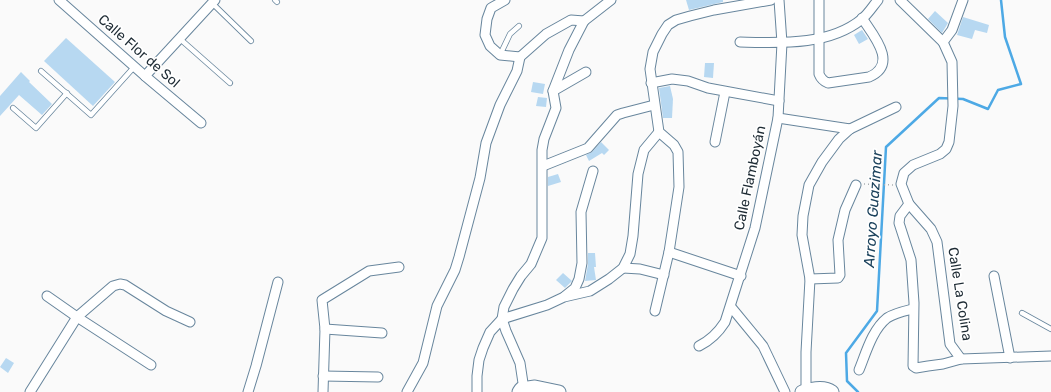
<svg xmlns="http://www.w3.org/2000/svg" width="1051" height="392" font-family="Rubik,sans-serif">
<rect width="100%" height="100%" fill="#fafafa"/>
<g fill="none" stroke-linecap="round" stroke-linejoin="round">
<polyline stroke="#4da9e5" stroke-width="2.5" points="858,392 847,381 846,353 877,311 886,147 939,98 963,99 988,109 998,90 1021,84 1005,37 1001,0"/>
</g>
<g fill="#b7d8f1">
<polygon points="686,0 723,0 723,2 689,10"/>
<polygon points="935,11 948,23 942,33 928,19"/>
<polygon points="963,17 989,25 987,33 975,30 972,39 957,35"/>
<polygon points="862,30 868,39 859,44 854,35"/>
<polygon points="66,38 115,82 93,106 44,61"/>
<polygon points="705,63 714,63 713,78 704,77"/>
<polygon points="21,72 30,81 29,82 52,104 42,115 19,95 0,116 0,96"/>
<polygon points="533,82 545,84 543,94 531,92"/>
<polygon points="670,86 673,99 672,118 663,118 659,88"/>
<polygon points="538,97 547,98 546,107 536,106"/>
<polygon points="601,142 609,150 604,155 602,153 589,161 586,155 592,152"/>
<polygon points="558,174 561,182 548,186 548,177"/>
<polygon points="588,253 595,253 596,267 594,267 596,280 585,281 588,264"/>
<polygon points="563,273 572,281 565,288 556,280"/>
<polygon points="6,358 14,363 8,373 0,367"/>
</g>
<g fill="none" stroke-linecap="round" stroke-linejoin="round">
<g stroke="#68869d" stroke-width="6">
<g id="lane">
<polyline points="275,0 277,2"/>
<polyline points="212,3 251,41"/>
<polyline points="179,38 230,83"/>
<polyline points="500,55 510,34 519,26"/>
<polyline points="41,71 91,115 135,66"/>
<polyline points="13,108 36,128 67,93"/>
<polyline points="1022,313 1051,329"/>
</g>
</g>
<g stroke="#68869d" stroke-width="11">
<g id="street">
<polyline points="59,0 145,76 201,123"/>
<polyline points="505,0 491,8 487,19 485,35 490,46 500,55 520,57"/>
<path d="M819 0V74C821 79 823 81 828 83L869 77C899 64 873 35 862 18"/>
<polyline points="900,0 943,42 952,62 953,106 949,142 946,149 940,154 913,165 904,173 901,184 909,204 931,229 937,242 950,344 961,359"/>
<path d="M740 42C780 43 829 46 862 19 868 14 873 6 878 0"/>
<polyline points="943,42 952,30 963,0"/>
<polyline points="145,76 215,0"/>
<polyline points="651,83 672,79 688,81 708,88 779,101"/>
<polyline points="553,91 586,72"/>
<polyline points="778,118 850,129"/>
<polyline points="715,142 725,92"/>
<polyline points="543,166 588,148 617,115 623,113 654,105"/>
<polyline points="909,204 900,216 899,223 911,260 914,303 913,366 916,368 928,366 943,364 961,359 1051,356"/>
<polyline points="623,268 640,269 664,275"/>
<polyline points="741,276 669,252 679,187 678,152 674,145 659,132 650,69 653,52 662,34 668,25 676,20 690,16 714,10 771,0"/>
<polyline points="994,276 1010,358"/>
<polyline points="810,279 838,278 840,275 838,240 845,210 856,185"/>
<polyline points="47,296 77,317 151,365"/>
<polyline points="565,296 575,288 579,279 582,263 581,212 593,171"/>
<polyline points="731,307 763,346 785,392"/>
<polyline points="655,311 669,252"/>
<polyline points="325,329 382,333"/>
<path d="M699 346C711 340 718 333 725 322L755 228 778 118 782 43 779 0"/>
<path d="M859 370C866 353 872 330 887 318 895 313 905 311 913 309"/>
<polyline points="323,376 378,377"/>
<polyline points="521,389 523,383 520,363 506,331 502,319 504,307 513,289 521,276 531,264 542,238 542,150 544,139 556,108 553,91 569,50 584,21 611,0"/>
<polyline points="806,391 806,352 810,279 802,235 803,216 809,185 822,162 839,139 850,129 896,107"/>
<polyline points="30,392 77,317 113,286 120,284 125,285 166,311 190,322"/>
<polyline points="248,392 256,366 278,282"/>
<polyline points="323,392 325,329 322,300 369,271 399,267"/>
<polyline points="407,392 423,363 437,306 455,270 459,257 480,178 486,143 500,105 517,71 520,57 546,34 571,20 584,21"/>
<polyline points="477,392 477,376 479,360 483,348 490,332 502,319 547,305 564,297 590,291 609,279 623,268 630,254 633,236 638,174 644,150 659,132"/>
</g>
</g>
<g stroke="#68869d" stroke-width="15">
<g id="secondary">
<polyline points="519,392 521,389 535,387 559,392"/>
<path d="M802 392C811 389 824 386 832 392"/>
</g>
</g>
<polyline stroke="#a8adb0" stroke-width="1.5" stroke-dasharray="1 3" stroke-linecap="butt" points="864,184 894,185"/>
<use href="#lane" stroke="#fff" stroke-width="4.5"/>
<use href="#street" stroke="#fff" stroke-width="9"/>
<use href="#secondary" stroke="#fff" stroke-width="13"/>
</g>
<g text-anchor="middle" dominant-baseline="central" stroke-width="3.5" stroke-linejoin="round" paint-order="stroke">
<g font-size="14" fill="#1e2b34" stroke="#fff">
<text transform="translate(139 51) rotate(41)">Calle Flor de Sol</text>
<text transform="translate(750 178) rotate(-78)">Calle Flamboyán</text>
<text transform="translate(960 294) rotate(81)">Calle La Colina</text>
</g>
<g font-size="15" font-style="italic" fill="#1d435d" stroke="#fff">
<text transform="translate(873 209) rotate(-86)">Arroyo Guazimar</text>
</g>
</g>
</svg>
